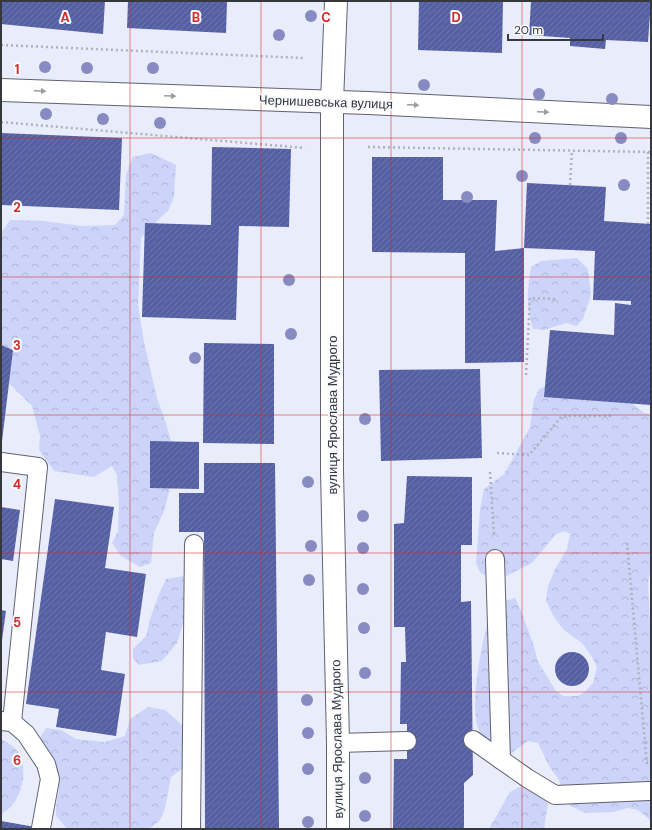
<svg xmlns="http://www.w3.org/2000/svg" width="652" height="830" font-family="'DM Sans',sans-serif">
<defs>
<pattern id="forest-crowns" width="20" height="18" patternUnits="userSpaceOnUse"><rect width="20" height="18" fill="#ccd4fa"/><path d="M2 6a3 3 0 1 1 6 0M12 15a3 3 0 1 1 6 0" fill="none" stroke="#b0b7d7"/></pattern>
<pattern id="building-hatch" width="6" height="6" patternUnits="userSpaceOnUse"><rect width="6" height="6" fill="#555fa4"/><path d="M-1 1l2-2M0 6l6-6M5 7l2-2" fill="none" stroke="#7078ac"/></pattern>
</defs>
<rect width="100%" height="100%" fill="#e9ecfb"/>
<g fill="url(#forest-crowns)">
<polygon points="151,153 176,165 174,197 168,211 162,216 141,238 138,305 144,342 157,398 166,423 177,462 164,511 154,533 151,563 140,567 121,556 112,543 118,531 119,503 117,475 112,466 94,477 54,471 39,450 40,436 32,406 12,386 1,379 1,233 10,220 44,221 82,226 115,225 124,215 126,175 133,157"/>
<path d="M577 258 588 269 591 295 583 319 577 326 566 323 544 330 533 329C526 304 527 292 531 267L541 261Z"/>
<path d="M559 382 627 399 644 413 651 414V568L648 582 651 643V821L638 810 628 808 613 812 585 813 567 804 559 780 549 766 538 743 528 741 510 754C501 749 489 744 482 736 465 716 484 629 493 605L515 598 520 608 533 643 538 662 556 691 563 696H578L586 691 593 683 597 667 592 657 582 643 564 630 554 617 546 601 548 586 555 569 567 549 570 534 565 531 556 534 532 563 504 577 484 575 480 572 476 563 478 537 480 509 484 489 504 474 511 462 530 427 534 400 539 389Z"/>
<polygon points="184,576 188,587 186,614 177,643 162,661 139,665 133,658 133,649 146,636 150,619 159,594 166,579"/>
<polygon points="148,707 165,710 191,733 183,768 171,777 165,808 160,820 149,829 67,829 56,816 56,807 59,788 58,776 38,741 46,728 61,730 76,739 105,742 125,736 130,719"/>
<path d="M1 739C6 742 15 747 18 752 30 770 21 805 1 814Z"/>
<polygon points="524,785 537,790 548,804 544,829 489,829 510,792"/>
</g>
<g fill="url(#building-hatch)">
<polygon points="1,1 105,1 103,34 1,24"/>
<polygon points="128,1 227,1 226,33 127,28"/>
<polygon points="419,1 503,1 502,53 418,50"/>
<polygon points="531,1 651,1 648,42 606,40 605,49 570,46 570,38 529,35"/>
<polygon points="1,133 122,138 119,210 1,205"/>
<polygon points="212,147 291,149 289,227 239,226 236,320 142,317 145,223 211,225"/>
<polygon points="372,157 443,157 443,200 497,200 495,251 524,248 527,183 606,187 604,221 651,224 651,405 544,397 550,330 614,335 615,303 631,305 631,301 593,300 595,251 524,248 524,362 465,363 465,253 372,252"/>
<polygon points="204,343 274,344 274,444 203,443"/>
<polygon points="1,345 13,350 2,441 1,441"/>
<polygon points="480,369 482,458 381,461 379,370"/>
<polygon points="150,441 199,442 199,489 150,488"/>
<polygon points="204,463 275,463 279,829 205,829 204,532 179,532 179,493 204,493"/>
<polygon points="407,476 472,477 472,545 461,545 461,602 471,601 473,775 464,783 464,829 393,829 394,759 407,759 407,724 400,724 401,662 406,662 405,627 394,627 394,524 404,523"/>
<polygon points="55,499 114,507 105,568 146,574 137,637 106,632 101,670 125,674 116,736 56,727 59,709 26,704"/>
<polygon points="1,507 20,510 13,561 1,559"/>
<polygon points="1,610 6,611 2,640 1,640"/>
<circle cx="572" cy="669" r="17"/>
<polygon points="1,821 41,828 41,829 1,829"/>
</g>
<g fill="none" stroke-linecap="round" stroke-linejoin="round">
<g stroke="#60626f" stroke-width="20">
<g id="service">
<polyline points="1,462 38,467 12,722"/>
<polyline points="495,559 501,760"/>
<polyline points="1,721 12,722 26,734 46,764 50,779 41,828"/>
<polyline points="473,740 527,778 555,795 649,791"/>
<polyline points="338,743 407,741"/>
<polyline points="191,829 194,544"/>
</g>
</g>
<g stroke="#60626f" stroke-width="24">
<g id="tertiary">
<polyline points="336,1 332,102 332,471 338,743 338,829"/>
<polyline points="1,90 368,103 651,117"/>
</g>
</g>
<g stroke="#afb1bd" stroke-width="2.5" stroke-dasharray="2 3" stroke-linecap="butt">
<polyline points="1,45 303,58"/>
<polyline points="1,122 305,148"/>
<polyline points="368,147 651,152"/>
<polyline points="648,152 648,224"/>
<polyline points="570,185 572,151"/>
<polyline points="526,375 530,298 555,299"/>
<polyline points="497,453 529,455 562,416 611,416"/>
<polyline points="490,472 494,535"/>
<polyline points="627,543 647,765"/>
</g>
<use href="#service" stroke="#fff" stroke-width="18"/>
<use href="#tertiary" stroke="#fff" stroke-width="22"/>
</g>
<g fill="#878bc1">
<circle cx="311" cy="16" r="6"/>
<circle cx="279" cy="35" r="6"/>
<circle cx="45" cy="67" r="6"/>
<circle cx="87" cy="68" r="6"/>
<circle cx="153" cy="68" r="6"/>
<circle cx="424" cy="85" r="6"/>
<circle cx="539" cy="94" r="6"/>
<circle cx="612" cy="99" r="6"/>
<circle cx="46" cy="114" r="6"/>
<circle cx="103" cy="119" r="6"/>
<circle cx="160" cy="123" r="6"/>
<circle cx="535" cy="138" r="6"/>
<circle cx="621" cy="138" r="6"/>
<circle cx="522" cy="176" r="6"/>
<circle cx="624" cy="185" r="6"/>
<circle cx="467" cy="197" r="6"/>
<circle cx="289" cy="280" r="6"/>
<circle cx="291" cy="334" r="6"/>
<circle cx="195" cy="358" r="6"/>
<circle cx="365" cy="419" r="6"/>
<circle cx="308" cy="482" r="6"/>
<circle cx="363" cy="516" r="6"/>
<circle cx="311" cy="546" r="6"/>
<circle cx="363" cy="548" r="6"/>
<circle cx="309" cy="580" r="6"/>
<circle cx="363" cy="589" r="6"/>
<circle cx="364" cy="628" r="6"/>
<circle cx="365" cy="673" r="6"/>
<circle cx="307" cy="700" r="6"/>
<circle cx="308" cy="733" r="6"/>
<circle cx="308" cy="769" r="6"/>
<circle cx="365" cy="778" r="6"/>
<circle cx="365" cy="816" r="6"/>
<circle cx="308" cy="822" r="6"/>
</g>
<defs><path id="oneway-solid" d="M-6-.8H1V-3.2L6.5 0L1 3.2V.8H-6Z"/></defs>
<g fill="#9b9c9e">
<use href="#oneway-solid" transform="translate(40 91) rotate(2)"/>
<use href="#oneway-solid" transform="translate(170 96) rotate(2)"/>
<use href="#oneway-solid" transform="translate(413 105) rotate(3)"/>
<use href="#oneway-solid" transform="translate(543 112) rotate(3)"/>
</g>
<path fill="none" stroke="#d62828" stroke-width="1" stroke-opacity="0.55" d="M130 1V829M261 1V829M391 1V829M522 1V829M1 138H651M1 277H651M1 415H651M1 553H651M1 692H651"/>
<g text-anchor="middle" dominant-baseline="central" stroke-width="4" stroke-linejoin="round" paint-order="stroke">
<g font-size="13" fill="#37383e" stroke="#f9fafd">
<text transform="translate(326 102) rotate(2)">Чернишевська вулиця</text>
<text transform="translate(332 415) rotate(-90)">вулиця Ярослава Мудрого</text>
<text transform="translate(337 739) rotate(-91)">вулиця Ярослава Мудрого</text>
</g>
</g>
<g font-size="13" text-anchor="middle" font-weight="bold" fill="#d62828" stroke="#f9fafd" stroke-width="4" stroke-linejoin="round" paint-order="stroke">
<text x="65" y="22">A</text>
<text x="196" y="22">B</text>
<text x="326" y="22">C</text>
<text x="456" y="22">D</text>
<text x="17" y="74">1</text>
<text x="17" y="212">2</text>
<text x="17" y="350">3</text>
<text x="17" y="489">4</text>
<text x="17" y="627">5</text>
<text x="17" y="765">6</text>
</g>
<rect width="652" height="830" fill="none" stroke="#37383e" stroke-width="4"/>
<path d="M508 34v6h95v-6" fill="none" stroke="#37383e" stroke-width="2"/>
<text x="514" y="34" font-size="12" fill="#37383e" stroke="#f9fafd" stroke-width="3" paint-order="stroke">20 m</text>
</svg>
